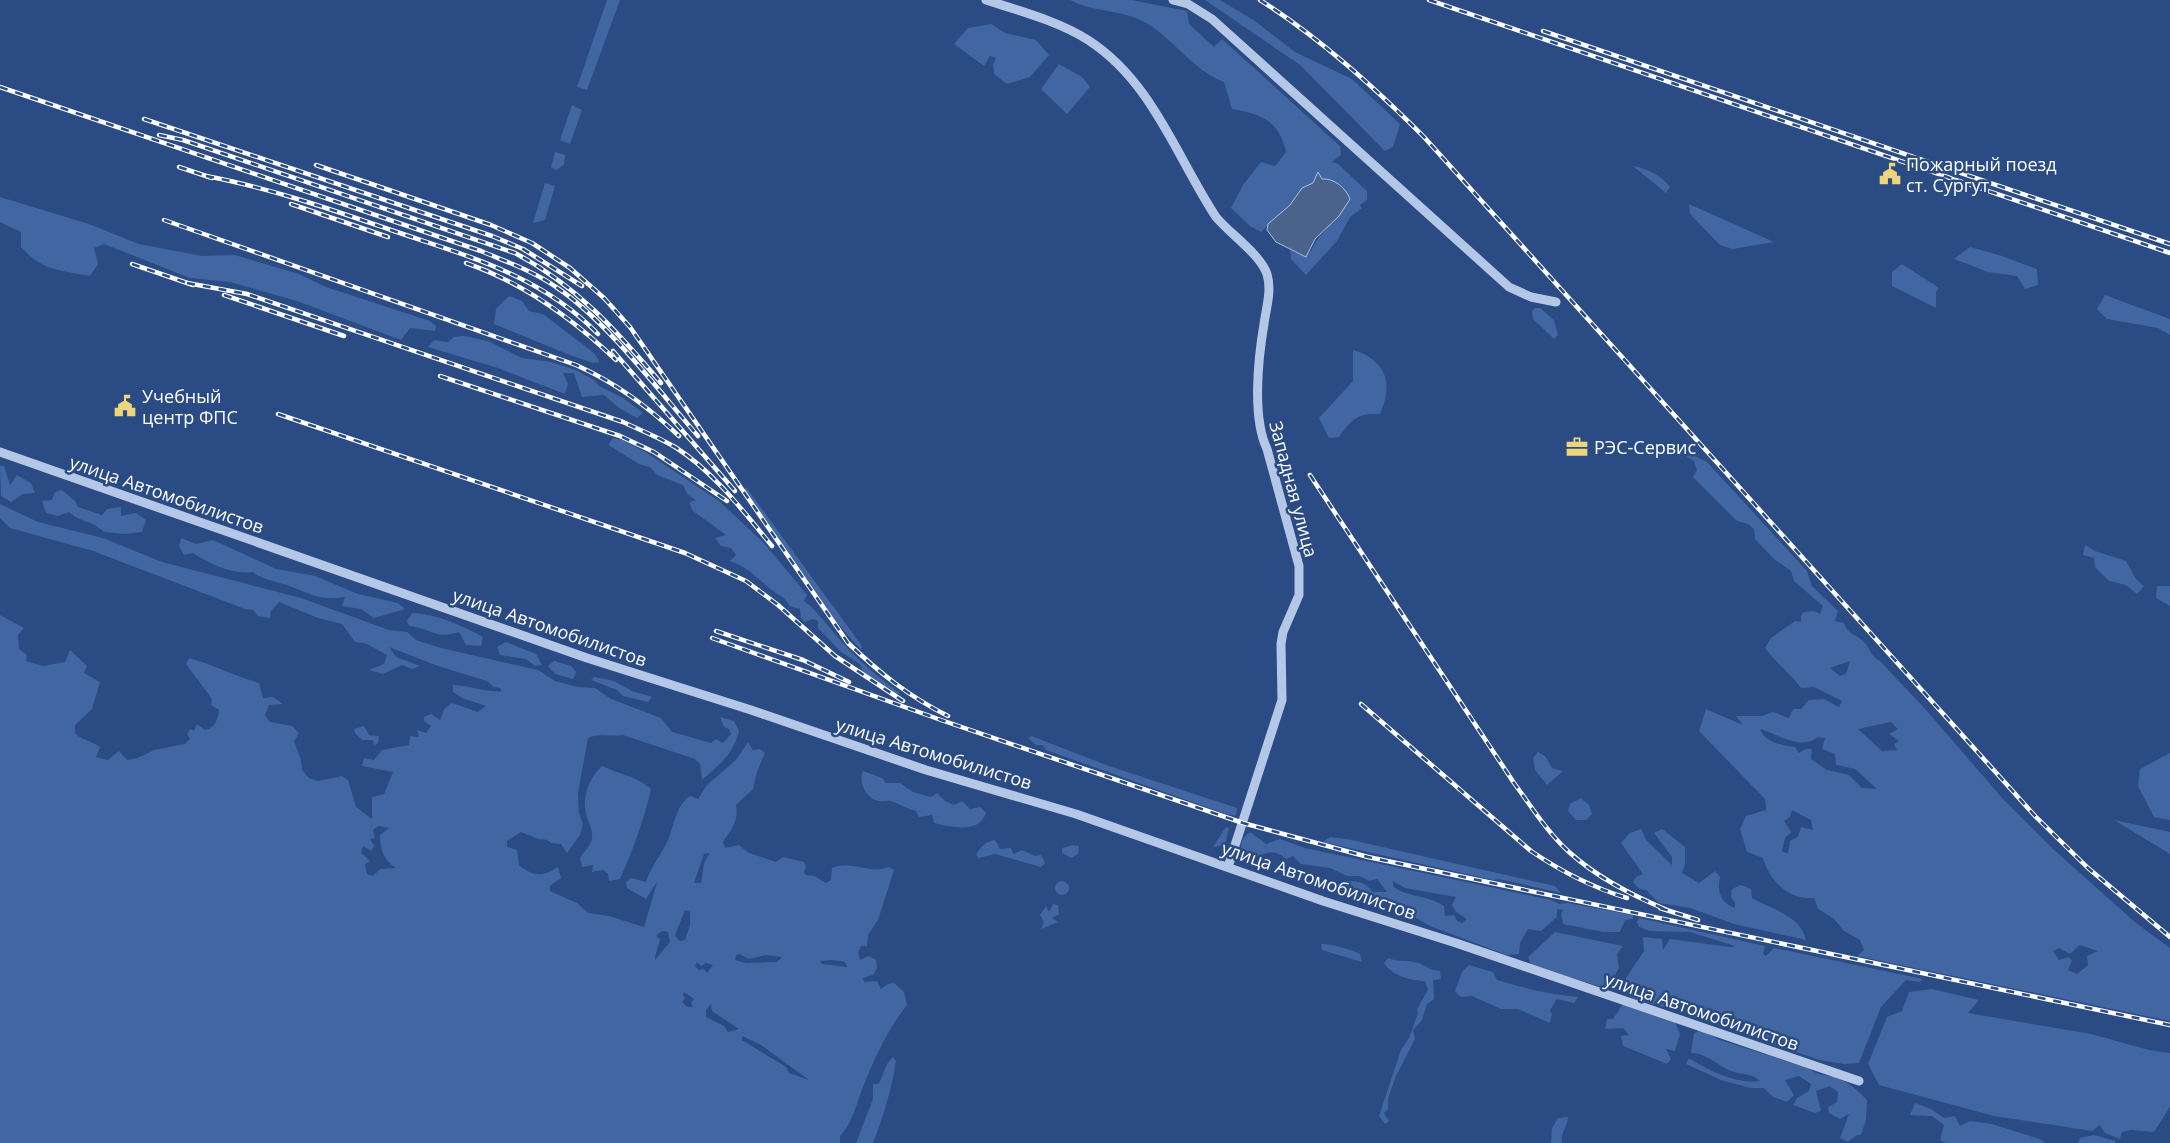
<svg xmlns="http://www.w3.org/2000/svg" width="2170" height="1143" font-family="'Open Sans',sans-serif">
<rect width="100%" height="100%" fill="#2a4b84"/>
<g fill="#4266a2" fill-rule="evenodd">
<polygon points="607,0 620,0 587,90 577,87"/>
<path d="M1070 0H1131L1187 11 1189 24 1214 47 1222 39 1340 146 1341 155 1332 162 1338 164 1367 191V200L1360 205 1362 208 1350 217 1337 241 1306 275 1291 259 1290 250 1306 257C1315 248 1314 240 1325 231L1322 179 1319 173 1313 183 1302 188 1290 205 1261 232 1250 226 1231 208 1243 185 1261 162 1275 166 1286 152C1279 121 1262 114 1232 109L1224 82C1194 71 1175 41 1148 24 1124 9 1094 13 1070 0Z"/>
<polygon points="1205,0 1220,0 1255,21 1295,52 1352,79 1400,124 1393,147 1385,151 1300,65"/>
<polygon points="991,24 1005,33 1036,40 1049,55 1030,77 1007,84 994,74 993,65 996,58 990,56 984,66 954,44 968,28"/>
<polygon points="1059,64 1082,77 1090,87 1067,114 1041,89"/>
<polygon points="572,105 582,110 570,144 560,140"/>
<polygon points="555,152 565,155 564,165 556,170 551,167"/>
<path d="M1633 166C1647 169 1661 175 1670 187L1666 193Z"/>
<polygon points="545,183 555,186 545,220 533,223"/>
<path d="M0 197 89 224 139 244 202 256 235 255 299 274 326 287 430 321 436 326 435 331 410 328 401 340 297 301 230 282 190 278 104 244 94 248 98 264 90 276C60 270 42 271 21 247V232L0 222Z"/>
<polygon points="1689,204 1774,242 1733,249 1720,245 1690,214"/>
<polygon points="1970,247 1999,255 2037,269 2038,285 2025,289 2017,276 1988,272 1954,259"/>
<polygon points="1902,264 1939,288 1936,292 1936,308 1892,286 1892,272"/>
<polygon points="2105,295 2170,319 2170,335 2158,328 2107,319 2097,309"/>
<polygon points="509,296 522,301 529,311 543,314 594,353 600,362 593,363 567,354 494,324 496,309"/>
<polygon points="1535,308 1540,308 1554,320 1558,335 1554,339 1533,319 1532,311"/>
<polygon points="464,336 488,341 522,358 551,362 578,371 594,380 599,386 623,398 643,413 637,418 619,408 604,395 582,397 574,373 563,373 568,384 565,394 498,368 428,347 434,340 448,342 454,337"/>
<path d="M1353 350C1386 360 1394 383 1380 414 1357 413 1352 419 1339 437L1329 438 1319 418 1353 381Z"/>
<path d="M613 438 624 440 647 453 719 501 764 543 807 595 804 601C820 613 828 627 841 641 859 661 879 678 900 693L896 695 864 674 860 664 841 652 818 628V621L813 619 805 622 801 618 800 609 790 606C782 594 782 598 773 591 758 579 748 567 730 561L736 555 731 548 721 546 715 538 726 535 693 511 689 503 696 500 688 495 683 485 657 475 650 467 639 464 608 445Z"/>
<path d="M1689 453 1707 462 1807 571 1812 586 1838 611 1835 621 1844 623C1848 635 1856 634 1864 642 1871 649 1870 656 1880 661L1927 711 2003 799 2053 849 2136 923 2170 948V1021L1857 956 1864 950 1860 940 1844 931 1834 919 1818 909 1814 898C1789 900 1770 882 1763 858L1747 852 1740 829 1746 816 1766 810 1765 799 1699 731 1706 709 1743 725 1736 716H1762L1773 712 1789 718 1793 709H1801L1809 700 1824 699 1839 707 1842 701 1814 687 1801 688C1790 673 1776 663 1765 648L1771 638 1795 621 1801 622V615L1804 612 1814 611 1820 614 1823 606 1794 581 1791 571 1774 559 1755 539 1754 529 1748 524 1737 521 1693 477 1697 470 1694 461 1686 456ZM1850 661 1846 674 1840 676 1830 668ZM1891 722 1898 729 1889 734 1899 741 1894 744 1897 750 1882 751 1858 729ZM1760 729C1778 734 1801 751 1818 737L1825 738 1822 749 1835 754 1836 765 1855 769 1877 789 1862 788 1849 775 1827 770 1811 759 1812 749H1806L1799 753 1795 747C1782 745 1765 743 1760 729ZM1792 810 1811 820 1813 830 1801 827 1798 837 1790 841 1788 854 1782 851 1785 838 1791 832 1784 821 1790 817ZM2079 945 2098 951 2087 956 2088 965 2077 974 2068 970 2072 961 2069 957 2059 960 2053 951 2059 948 2070 954Z"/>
<polygon points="0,466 4,466 10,485 17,475 31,483 35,493 23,494 11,502 1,496"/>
<path d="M746 487 862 646 861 650C816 601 781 545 744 490Z"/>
<path d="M62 490 75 501 78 507 102 515 107 509 121 507V516L136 513 146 520 142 532 125 534 104 532C90 519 83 524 69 512L58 516 46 513 42 501 52 500 55 492Z"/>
<path d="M0 504 38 522 103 538 162 562 301 598 389 630 407 632 416 640 441 648 538 670 555 681 578 687 595 688 611 699 661 718 672 732 711 743 716 739 723 743 731 734 729 729 724 727 720 717 734 721 739 731C733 755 719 765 702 780L700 764 695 759 623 735C610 737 600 733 588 738L578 793 579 813 583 824 580 835 567 853 561 844 551 843 548 840 539 839 521 832 507 841V847L517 850 519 865C534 877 542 877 558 867L561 878 550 886V891L577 903 588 913 609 916 644 927 657 882 646 899 627 888 626 882 631 878 646 882C651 866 661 855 668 840 674 826 676 805 690 796L698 799 707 785 736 760 748 742 753 750 760 749 765 753 757 772 753 789 736 805C739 822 731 829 723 842L725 848 739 845 749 853 776 862 783 857 804 862 806 867 804 872 806 875 814 876 826 883 831 880 832 868C850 859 870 875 889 867L894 870 878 920 868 935 867 946H861L858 953 860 960 869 956 876 960 877 968 873 975 863 978 864 982 877 981 881 989 888 984 894 983 904 992 907 1005C888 1029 874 1059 863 1087 856 1104 853 1123 840 1136V1143H0V615L24 628 18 635 19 649 27 655 26 661 43 666 65 662 70 650 87 666 84 673 100 682 92 709 75 725V733C83 741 92 741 100 747L96 757 108 760 119 751 127 760 138 758 154 750 185 744 190 739 187 734 190 729 194 731 197 724 205 730C215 728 218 719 219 710L211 705 212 699 186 664 189 658C214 665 235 676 259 683L263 698 273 697 283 704 269 705 265 715 270 722 292 726 299 733 294 741 301 760 302 770 309 778 318 781 342 776 348 780 356 807 372 819V797L384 794 393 772 362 766 364 758 374 760 382 750 409 745 410 736 419 737 417 730 426 733 431 726 424 721V717L431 714 440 720 444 709 452 703 478 712 486 706 462 698 453 692V685C470 685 485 693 502 691L500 688 494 687 487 681 438 666 389 647 396 657 420 666 412 669 402 665 383 674 369 670 384 664 387 655 365 643 355 642 342 624 318 618 279 602 271 611 270 618 258 616 253 610 245 609 93 551 10 528 0 518ZM378 826 389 828 380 835C380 850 384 860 396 868L380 869 373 876 367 874 365 864 370 861 361 853 363 846 371 851 374 846 370 839 375 838 373 830ZM710 853 704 863 701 883H694L704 854ZM685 910 690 912V925L685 940 679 941 675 935ZM662 931 668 932 670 942 655 960C655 952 659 947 660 939L656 936ZM739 954 749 959 766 955 782 957 777 962 746 963 735 960 736 955ZM832 960 845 962 847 967 822 964 820 961ZM697 962 701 966 706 963 713 965 707 973 704 969 699 970 695 966ZM684 992 694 999 691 1003 693 1007H687L682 1002 685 998 683 996ZM711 1004 712 1011 739 1029 728 1032 724 1026 706 1017V1010ZM742 1036 761 1045 809 1080 789 1073 786 1067 742 1040Z"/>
<path d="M181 538 196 544 213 540 276 569 315 576 358 594 398 603 405 609 374 618 361 609 342 606 345 597C320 601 311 594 289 586 276 581 264 581 253 572 233 575 210 564 193 553L184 555 179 546Z"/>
<polygon points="2085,545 2095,551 2126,561 2136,579 2144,586 2137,594 2126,585 2109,581 2095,567 2094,558 2083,555"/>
<polygon points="2157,586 2170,586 2170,606 2156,598"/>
<path d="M412 613C437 614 461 625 483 637L481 646 466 645 459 632C435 640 431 628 409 626L407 621Z"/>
<polygon points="506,642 536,654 542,665 535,666 526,659 500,655 497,647"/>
<polygon points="554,661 571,666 576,672 573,679 555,674 548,666"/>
<polygon points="594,677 614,681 632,691 652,697 648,702 623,696 617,690 591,680"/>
<polygon points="364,726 369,735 379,736 378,743 374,745 373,740 362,740 355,733 354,729"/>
<polygon points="1031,736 1109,766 1237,808 1236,816 1226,814 1046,750 1043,745 1036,745 1028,738"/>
<polygon points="1538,752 1545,756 1552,768 1563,771 1547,785 1535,770 1533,758"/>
<polygon points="2170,753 2170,820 2154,817 2138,786 2140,769"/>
<path d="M602 766C619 774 638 777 651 789 644 820 633 850 620 879L609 881 608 874 603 870 592 872 593 865 582 867 580 858C583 853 589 847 591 842 594 835 591 828 589 823 580 802 587 780 602 766Z"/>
<path d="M863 771 882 778 886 783H900L913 792 931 797 937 793 945 801 954 805 962 801 970 809 980 807 986 813C979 834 952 827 934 823L932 815 919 817 916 811C907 809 900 804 891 801 887 800 883 802 879 801 866 799 858 782 863 771Z"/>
<polygon points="1581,798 1589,805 1592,814 1586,820 1576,820 1568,811 1570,804"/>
<polygon points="2114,820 2170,832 2170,854"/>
<polygon points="1226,827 1229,828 1225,845 1213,847"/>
<path d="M1641 829 1646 840 1672 865V857L1654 833 1662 829 1685 847V864L1682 873 1699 883 1715 871 1720 877C1717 891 1720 903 1735 908V903L1731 897 1732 889 1741 885 1751 889 1752 898C1770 909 1801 915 1806 940L1734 924 1690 908 1659 903 1646 890 1640 889 1633 882 1636 877 1643 874 1621 843 1630 833Z"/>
<path d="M1250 832 1266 844 1280 839 1305 848 1551 900 1559 904 1568 903 1633 915V919L1625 920 1620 932H1603L1563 924 1561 914 1563 910 1557 909V917L1541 931 1528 929 1520 943 1519 954 1507 955 1430 926 1391 904 1366 896 1345 882C1356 879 1366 883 1373 892H1387L1377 879 1369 881 1360 876H1347L1330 868 1301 864 1293 856 1286 859C1272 847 1262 854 1249 863L1241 856C1240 846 1241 838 1250 832ZM1393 881 1405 888 1456 897 1452 905 1456 912 1467 919 1462 923 1457 921 1454 915 1445 916 1444 906C1429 895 1404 897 1393 886Z"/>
<polygon points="1330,837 1347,839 1555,886 1561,893 1499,879 1493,880 1323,842"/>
<path d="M995 840 1000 849 1011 848 1013 854 1022 850 1035 856 1041 855 1045 863 1041 867 995 854 979 858 976 855C981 846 985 842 995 840Z"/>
<polygon points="1072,845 1079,846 1078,854 1071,858 1062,853 1062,848"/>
<circle cx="1062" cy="888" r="7"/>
<polygon points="1053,904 1058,905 1059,914 1052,918 1058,922 1041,929 1044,922 1040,915 1046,906 1049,912"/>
<polygon points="1639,918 1765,946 1763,954 1766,956 1774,948 1923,979 1920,982 1906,980 1881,1007 1859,1063 1844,1064 1819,1060 1679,1011 1634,999 1625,992 1626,978 1644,951 1643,937 1662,939 1663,950 1670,939 1730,947 1735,946 1690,932 1650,931 1639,927 1637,922"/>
<polygon points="1555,932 1623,946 1617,954 1619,968 1609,985 1601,987 1531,965 1528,957"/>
<path d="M1321 944C1331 944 1351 949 1360 954L1362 962 1322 950Z"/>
<path d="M1388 958C1399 963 1410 959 1421 964 1428 967 1431 971 1440 971L1441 979 1433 980 1434 999 1427 1004 1422 1020 1413 1030 1415 1039 1395 1078 1388 1099V1109L1384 1113 1389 1121 1385 1124 1379 1116 1401 1050 1409 1038 1418 1013 1417 1009 1428 990 1425 981C1411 981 1391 975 1384 963Z"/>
<path d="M1469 965 1493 972 1497 980C1524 988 1550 995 1578 997L1574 1003 1557 999 1550 1010 1552 1014 1550 1023 1518 1009H1501L1472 996 1461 997 1455 991 1462 972Z"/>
<polygon points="1932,989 1979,1000 1968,1013 2091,1034 2149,1050 2170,1053 2170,1107 2154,1132 2131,1130 2122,1132 2120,1139 2105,1133 2100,1125 2092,1131 1994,1116 1879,1085 1868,1064 1887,1017 1902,1011 1909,992"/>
<polygon points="1623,1004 1675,1022 1680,1034 1675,1051 1666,1049 1671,1059 1667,1064 1623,1046 1621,1036 1629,1035 1623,1028 1605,1029 1607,1019 1613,1019"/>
<path d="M1701 1030 1720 1040 1808 1068C1819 1076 1822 1074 1834 1077 1847 1080 1858 1091 1867 1100L1866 1120 1861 1135H1857L1848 1142 1840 1138 1849 1114 1840 1119 1829 1113 1828 1107 1837 1102 1838 1092 1830 1086 1816 1091 1821 1111 1815 1113 1793 1105 1797 1098 1809 1091 1811 1084 1799 1076 1785 1080 1794 1095 1787 1102 1773 1097 1764 1088H1751L1721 1080 1686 1064 1689 1058C1709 1071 1736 1084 1760 1081 1752 1073 1744 1075 1734 1072 1719 1067 1707 1053 1691 1053L1694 1033Z"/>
<path d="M893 1057 896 1061C892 1088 883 1118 873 1143H856L873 1099V1084H879L887 1064Z"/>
<polygon points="1915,1103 1931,1109 1944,1118 1955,1116 1960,1126 1970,1121 1992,1124 2040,1139 2045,1143 1945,1143 1940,1140 1944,1125 1932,1116 1910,1115"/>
<path d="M1568 1117C1568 1127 1560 1132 1562 1143H1551L1552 1128 1558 1118Z"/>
<polygon points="2094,1135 2115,1141 2115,1143 2078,1143 2080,1138"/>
</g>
<path fill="#4b628b" stroke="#a9c1e7" d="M1318 172 1322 179C1334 178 1346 188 1350 199L1339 216 1315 239 1306 257 1276 242 1267 230 1268 224 1290 205 1302 188 1313 183Z"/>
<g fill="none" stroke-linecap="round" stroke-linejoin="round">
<g stroke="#b4c7e7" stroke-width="9">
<path d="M986 0C1020 11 1058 21 1088 40 1152 81 1176 156 1216 217 1230 234 1260 254 1267 274 1272 291 1266 308 1264 324 1258 359 1252 418 1267 449L1299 566V595L1283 632 1281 644 1282 700 1228 867"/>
<polyline points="1173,0 1188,4 1212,19 1509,287 1531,297 1556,302"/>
<polyline points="0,452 587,658 751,710 926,770 1076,814 1323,901 1456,943 1859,1081"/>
</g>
<g stroke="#fff" stroke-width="4.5">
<g id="rail">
<path d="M1260 0C1321 39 1373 86 1424 137L2036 817 2088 868 2170 937"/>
<polyline points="1429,0 2170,253"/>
<polyline points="1543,31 2170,244"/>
<path d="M0 87 481 251C507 262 533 271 556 287 606 320 658 390 698 436"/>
<polyline points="144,119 492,236 523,249 582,286"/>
<path d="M159 135 183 140 515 253C577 286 616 330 661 383"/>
<path d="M316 165 491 225 532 243 570 268 604 298 630 327 848 643C880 673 908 696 948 716"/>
<polyline points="179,167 212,178"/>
<path d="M206 176C270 188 330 209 391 230 467 256 541 275 598 334"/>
<polyline points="291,204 388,237"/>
<path d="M164 220 576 365C616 383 647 406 679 436"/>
<path d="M466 263C524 283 572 318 616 360"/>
<polyline points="132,264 193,285"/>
<path d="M187 283 247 294 623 422C640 430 658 437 675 447 713 471 744 512 772 546"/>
<polyline points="224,295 344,336"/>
<polyline points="613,351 735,491"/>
<polyline points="440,376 620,436 654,452 727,501"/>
<polyline points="278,414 685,553 746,581 778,605 835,656 903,701"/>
<path d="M1310 475 1514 783C1531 806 1547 832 1569 852 1598 878 1631 895 1667 910"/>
<polyline points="716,631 803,660 849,682"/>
<polyline points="712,638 941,720 1243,823 1368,857 2170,1025"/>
<path d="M1361 704 1531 851C1562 872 1591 887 1627 898"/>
<polyline points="1660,908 1698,920"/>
</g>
</g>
<use href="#rail" stroke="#2a4b84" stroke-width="2.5" stroke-dasharray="8" stroke-linecap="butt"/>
</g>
<defs>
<g id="civic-bare" transform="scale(1.725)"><path d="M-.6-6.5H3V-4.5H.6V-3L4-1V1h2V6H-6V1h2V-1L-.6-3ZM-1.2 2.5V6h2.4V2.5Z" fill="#edd57c" stroke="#2a4b84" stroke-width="2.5" paint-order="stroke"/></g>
<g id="office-bare" transform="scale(1.725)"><path d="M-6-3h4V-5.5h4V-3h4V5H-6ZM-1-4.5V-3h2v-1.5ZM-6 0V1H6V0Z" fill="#edd57c" stroke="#2a4b84" stroke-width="2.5" paint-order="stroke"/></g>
</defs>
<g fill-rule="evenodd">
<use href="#civic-bare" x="1890" y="174"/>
<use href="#civic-bare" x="125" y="406"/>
<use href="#office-bare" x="1577" y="447"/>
</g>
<g text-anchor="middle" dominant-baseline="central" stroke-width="5" stroke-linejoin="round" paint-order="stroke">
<g font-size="18" fill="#fff" stroke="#2a4b84" text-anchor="start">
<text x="1906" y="164">Пожарный поезд<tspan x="1906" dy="21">ст. Сургут</tspan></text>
<text x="142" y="396">Учебный<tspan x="142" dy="21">центр ФПС</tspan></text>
<text x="1594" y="447">РЭС-Сервис</text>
</g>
<g font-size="18" fill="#fff" stroke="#2a4b84">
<text transform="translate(1294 489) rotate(75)">Западная улица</text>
<text transform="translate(167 494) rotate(19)">улица Автомобилистов</text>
<text transform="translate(550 627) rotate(19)">улица Автомобилистов</text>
<text transform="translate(934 753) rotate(17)">улица Автомобилистов</text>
<text transform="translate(1319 880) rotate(19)">улица Автомобилистов</text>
<text transform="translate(1702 1011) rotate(19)">улица Автомобилистов</text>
</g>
</g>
</svg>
